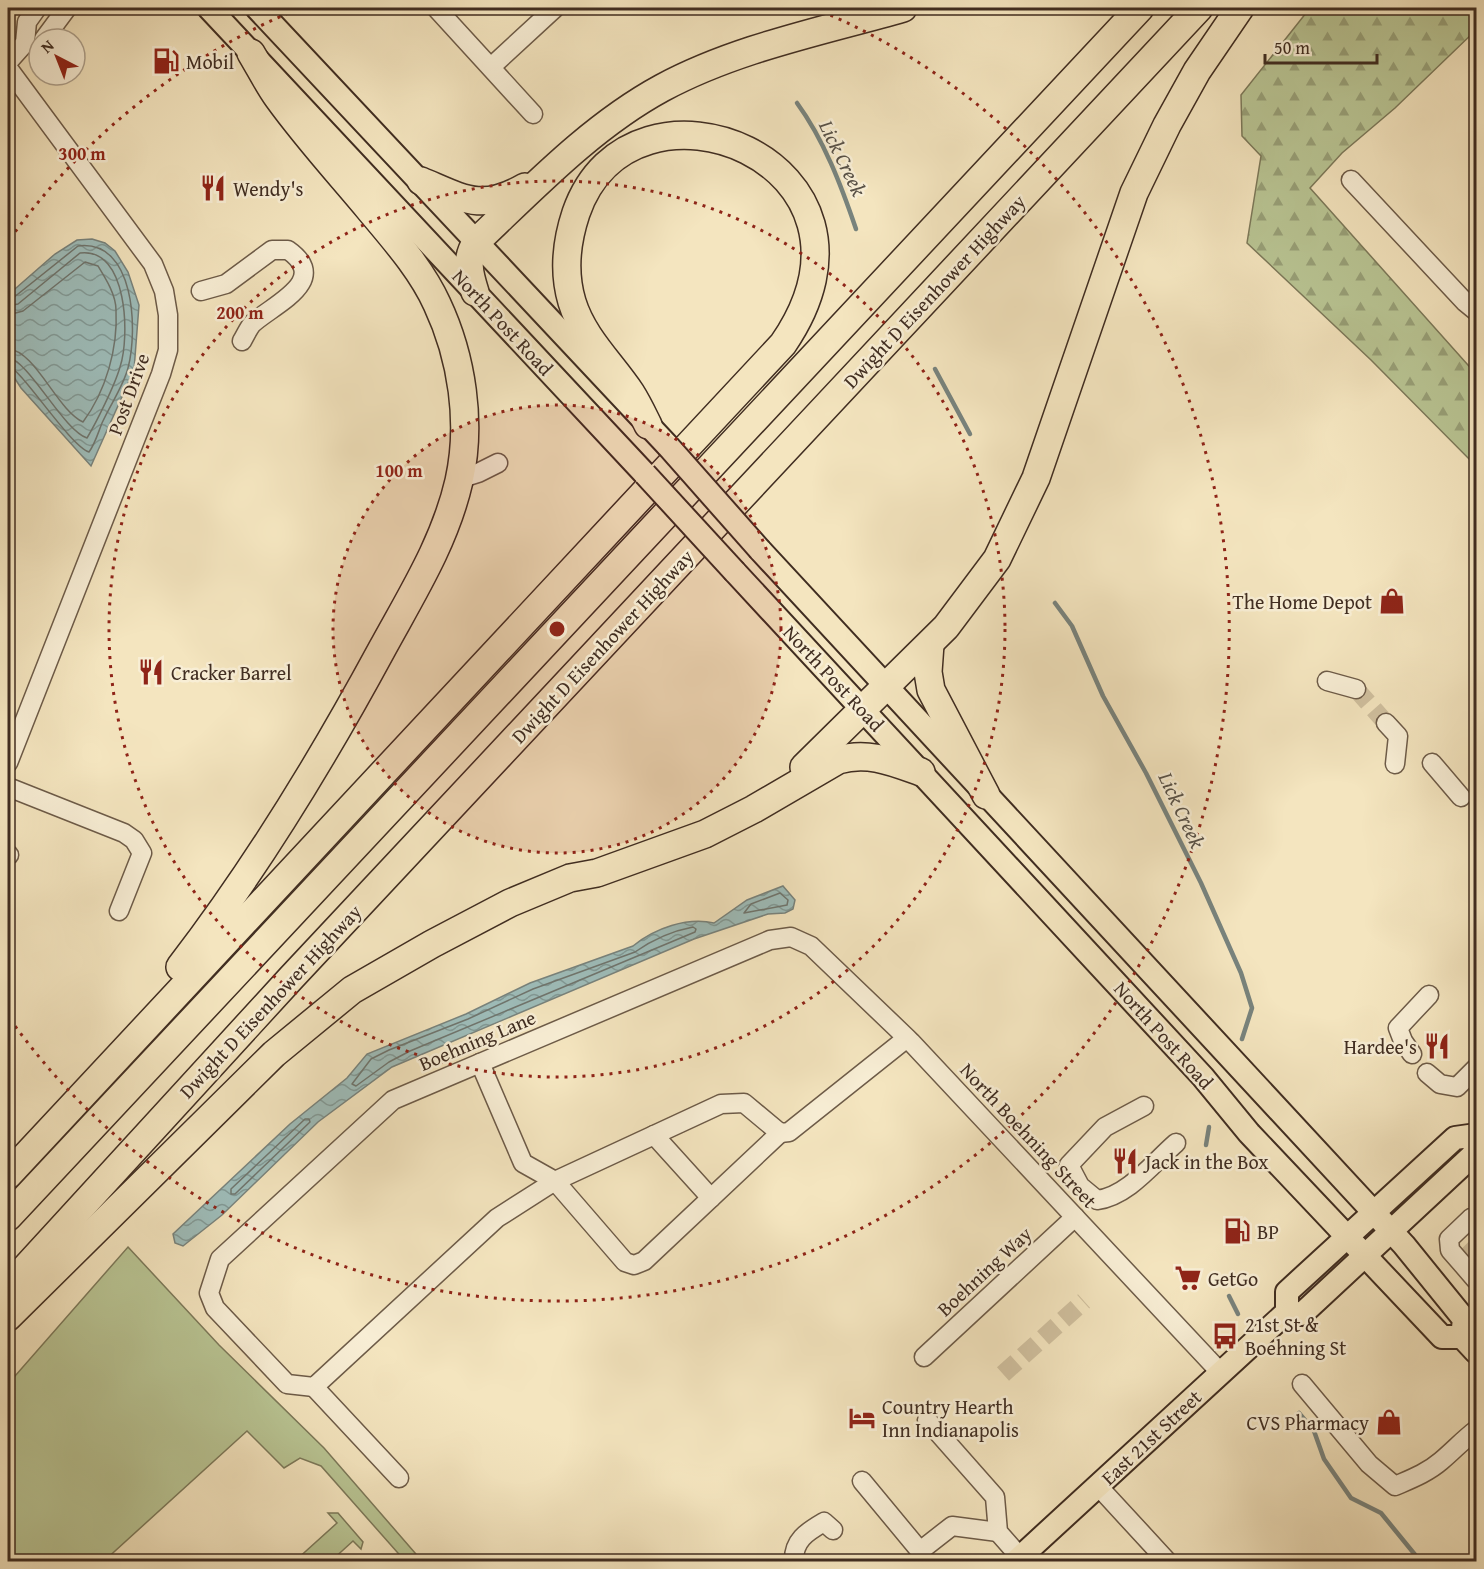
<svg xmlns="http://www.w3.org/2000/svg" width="1484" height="1569" font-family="'Gentium Book Plus',serif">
<defs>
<pattern id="forest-firs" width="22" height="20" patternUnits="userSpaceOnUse" patternTransform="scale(1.5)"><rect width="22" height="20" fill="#b9c594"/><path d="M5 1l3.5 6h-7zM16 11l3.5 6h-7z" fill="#98a078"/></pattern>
<pattern id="water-waves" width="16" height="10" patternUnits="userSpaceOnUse" patternTransform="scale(1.5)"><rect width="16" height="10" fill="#9ebdba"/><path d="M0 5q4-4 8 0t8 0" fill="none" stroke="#829a97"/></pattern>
</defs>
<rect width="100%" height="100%" fill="#f4e5bf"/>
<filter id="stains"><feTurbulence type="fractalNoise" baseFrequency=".00333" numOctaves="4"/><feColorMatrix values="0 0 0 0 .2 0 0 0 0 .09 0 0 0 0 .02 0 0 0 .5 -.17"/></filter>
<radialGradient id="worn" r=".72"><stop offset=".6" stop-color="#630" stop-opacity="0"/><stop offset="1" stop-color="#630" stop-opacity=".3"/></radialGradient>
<g fill="#b9c594" stroke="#7c795a" stroke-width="1.5">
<polygon points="128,1247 219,1345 324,1448 422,1561 405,1561 321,1466 300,1458 284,1468 247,1431 104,1561 8,1561 8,1384"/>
<polygon points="328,1513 338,1513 363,1542 361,1549 353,1541 331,1561 295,1561 337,1523"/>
</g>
<polygon fill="url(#forest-firs)" stroke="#7c795a" stroke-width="1.5" points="1310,8 1476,8 1476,30 1395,108 1342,153 1310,188 1476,374 1476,466 1371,360 1247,243 1261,156 1242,136 1241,95"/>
<g fill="url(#water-waves)" stroke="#78837d" stroke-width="1.5">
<polygon points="92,239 105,243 115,251 128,272 139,305 134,370 91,466 21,388 8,368 8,295 55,254 77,240"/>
<path d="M783 886 795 900 793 909 785 913 768 914 694 939 392 1067 318 1122 222 1215 183 1246 175 1243 173 1234 290 1124 347 1078 367 1054 466 1014 530 983 633 946C655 928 687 917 714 923L747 900Z"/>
</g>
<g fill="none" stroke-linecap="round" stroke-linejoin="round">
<g stroke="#6f756e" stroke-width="1.5">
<path d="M8 299 13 298 78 246C135 239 138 330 128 368 123 387 110 405 102 423 98 433 95 444 89 452 69 445 20 367 8 366"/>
<path d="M8 306 18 304 80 253C128 247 130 337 120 367 115 385 96 423 87 438 63 430 28 359 8 358"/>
<path d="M8 315 23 311 85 262 98 266C106 279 116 295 116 310 118 348 106 391 83 422 57 410 35 350 8 349"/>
<polygon points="780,893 788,900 787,905 744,913 751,904"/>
<path d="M693 927 696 929 695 932 410 1051 389 1062 356 1086 352 1084 371 1059 389 1050 468 1019 533 989 635 952C652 940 672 931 693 927Z"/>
<polygon points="305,1119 309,1119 310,1122 235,1194 231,1194 231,1189"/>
</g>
<g stroke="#78837d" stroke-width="4.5">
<path d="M797 103C824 140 841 185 856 229"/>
<polyline points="935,369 970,434"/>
<polyline points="1055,603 1072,626 1103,696 1146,773 1201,883 1241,973 1252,1008 1242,1039"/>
<polyline points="1206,1145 1209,1127"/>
<polyline points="1229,1296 1238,1314"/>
<polyline points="1299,1413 1314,1431 1324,1459 1351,1498 1381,1513 1421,1562"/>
</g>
<g stroke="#d0c09f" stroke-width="18" stroke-dasharray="18 9" stroke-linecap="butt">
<polyline points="1356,689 1386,723"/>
<polyline points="1468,1255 1476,1247"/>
<polyline points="1003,1374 1084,1301"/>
</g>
<g stroke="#6d5b48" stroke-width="21">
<g id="minor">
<polyline points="436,8 533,114"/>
<polyline points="44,39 67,8"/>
<polyline points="8,62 25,43 27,22 37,8"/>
<polyline points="491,67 555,8"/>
<polyline points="8,68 153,264 164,291 168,315 168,350 161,374 8,763"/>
<polyline points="1351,180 1465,302 1476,311"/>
<path d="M201 291 226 284 272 250H288C332 281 272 305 252 324 248 329 245 336 242 341"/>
<polyline points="459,479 478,473 498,463"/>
<polyline points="1327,681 1356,689"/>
<polyline points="1386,723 1398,736 1395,764"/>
<polyline points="1432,763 1461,797"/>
<polyline points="8,787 124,833 134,840 142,853 119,911"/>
<polyline points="8,854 9,855"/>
<polyline points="907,1038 789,1132 780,1133 744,1103 721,1104 555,1181 497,1218 314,1387 287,1384 215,1308 209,1293 220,1259 393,1100 770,940 791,937 811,946 907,1038 911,1042 1221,1373"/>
<polyline points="1412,1054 1403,1041 1398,1028 1429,995"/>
<polyline points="480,1063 523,1163 555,1181 625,1262 634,1265 644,1261 780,1133"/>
<polyline points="1427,1073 1440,1084 1457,1087 1476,1068"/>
<path d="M1144 1106 1105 1127 1069 1165 1080 1186 1097 1200C1128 1196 1153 1163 1176 1143"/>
<polyline points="654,1135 711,1198"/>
<polyline points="1476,1224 1471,1218 1449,1239 1450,1250 1476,1280"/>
<polyline points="924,1357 1075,1217"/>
<path d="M1302 1384 1369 1464 1395 1486C1411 1479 1427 1473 1441 1461 1453 1451 1463 1440 1476 1430"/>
<polyline points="314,1387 399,1478"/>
<polyline points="927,1420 995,1497 998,1532 1020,1557"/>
<polyline points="862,1481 920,1551 952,1526 998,1532"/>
<polyline points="1098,1486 1168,1562"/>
<path d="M794 1562C793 1540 807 1532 824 1522L833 1530"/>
</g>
</g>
<g stroke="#402d21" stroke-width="26">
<g id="major">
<polyline points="209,8 645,474"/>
<polyline points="257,8 668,446"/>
<polyline points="760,550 1404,1245 1464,1319 1462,1337"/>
<polyline points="735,572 1203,1077 1249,1133 1442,1337 1462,1337 1476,1352"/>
<polyline points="1287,1312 1302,1314 1474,1154 1476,1136"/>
<polyline points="1015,1562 1287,1312 1287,1292 1455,1138 1476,1135"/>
</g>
</g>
<g stroke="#402d21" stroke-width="30">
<g id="highway">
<path d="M421 181C464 199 481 212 525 187"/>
<path d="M475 292C469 273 465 259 477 241 534 187 592 126 662 88 736 48 823 31 903 8"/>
<polyline points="930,644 928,672 931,690 986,795"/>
<polyline points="804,767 946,627 997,559 1036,478 1134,193 1167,125 1197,71 1240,8"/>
<path d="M180 967C257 867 322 760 382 649 412 594 445 542 459 481 472 423 462 357 437 304 421 269 394 239 369 209 339 173 306 137 278 98 268 84 260 68 251 53"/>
<path d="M8 1175 783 344C908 162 631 53 576 213 566 243 563 272 572 302 583 338 611 363 631 393 638 404 643 415 648 425"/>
<polyline points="8,1217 1140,8"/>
<polyline points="8,1287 291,978 1199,8"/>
<path d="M8 1317 274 1054 352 990 432 944 510 903 570 878 597 873 705 834 754 809 838 760C868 751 893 762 921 772"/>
</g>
</g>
<use href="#minor" stroke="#f8eed5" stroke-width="18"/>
<use href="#major" stroke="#f4e5bf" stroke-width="22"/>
<use href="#highway" stroke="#f4e5bf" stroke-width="27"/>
<g stroke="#402d21" stroke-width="26" stroke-linecap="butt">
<g id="major-bridge">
<polyline points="668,446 760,550"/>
<polyline points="645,474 735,572"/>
</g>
</g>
<use href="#major-bridge" stroke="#f4e5bf" stroke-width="22"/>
</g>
<circle cx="557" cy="629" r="224" fill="#8f2418" fill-opacity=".12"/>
<g fill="none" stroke="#8f2418" stroke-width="3" stroke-dasharray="3 6">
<circle cx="557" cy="629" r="224"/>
<circle cx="557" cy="629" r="448"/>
<path d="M10 239A672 672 0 0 1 300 8M814 8A672 672 0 1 1 10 1019"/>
</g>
<defs>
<g id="fuel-bare" transform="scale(2.07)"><path d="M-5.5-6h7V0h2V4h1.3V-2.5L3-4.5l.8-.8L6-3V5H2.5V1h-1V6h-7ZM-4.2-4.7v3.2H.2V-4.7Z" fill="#8f2418" stroke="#f8eed5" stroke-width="2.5" paint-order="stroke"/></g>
<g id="restaurant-bare" transform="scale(2.07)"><path d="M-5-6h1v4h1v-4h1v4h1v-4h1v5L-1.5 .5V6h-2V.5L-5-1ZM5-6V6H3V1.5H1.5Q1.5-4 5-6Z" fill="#8f2418" stroke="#f8eed5" stroke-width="2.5" paint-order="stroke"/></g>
<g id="shop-bare" transform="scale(2.07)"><path d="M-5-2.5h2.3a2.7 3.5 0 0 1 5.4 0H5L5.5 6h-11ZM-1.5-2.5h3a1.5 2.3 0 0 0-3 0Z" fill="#8f2418" stroke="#f8eed5" stroke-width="2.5" paint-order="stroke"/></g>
<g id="supermarket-bare" transform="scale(2.07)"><path d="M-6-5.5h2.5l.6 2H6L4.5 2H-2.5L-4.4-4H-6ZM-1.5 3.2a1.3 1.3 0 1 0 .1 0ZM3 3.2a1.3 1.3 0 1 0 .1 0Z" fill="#8f2418" stroke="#f8eed5" stroke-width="2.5" paint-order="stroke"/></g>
<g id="bus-bare" transform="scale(2.07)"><path d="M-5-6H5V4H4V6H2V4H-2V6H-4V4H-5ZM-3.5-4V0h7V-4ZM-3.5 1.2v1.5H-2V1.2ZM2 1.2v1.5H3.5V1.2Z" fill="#8f2418" stroke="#f8eed5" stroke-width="2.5" paint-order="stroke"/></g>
<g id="hotel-bare" transform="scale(2.07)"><path d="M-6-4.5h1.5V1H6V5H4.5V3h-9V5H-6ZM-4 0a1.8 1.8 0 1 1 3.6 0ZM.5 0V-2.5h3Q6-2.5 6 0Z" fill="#8f2418" stroke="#f8eed5" stroke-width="2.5" paint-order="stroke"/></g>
</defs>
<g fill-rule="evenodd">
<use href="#fuel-bare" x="166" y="61"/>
<use href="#restaurant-bare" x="213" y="188"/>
<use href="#shop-bare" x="1392" y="601"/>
<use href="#restaurant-bare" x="151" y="672"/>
<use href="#restaurant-bare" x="1437" y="1046"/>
<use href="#restaurant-bare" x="1125" y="1161"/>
<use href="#fuel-bare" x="1237" y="1231"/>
<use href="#supermarket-bare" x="1188" y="1278"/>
<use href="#bus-bare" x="1225" y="1336"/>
<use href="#hotel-bare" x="862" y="1418"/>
<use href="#shop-bare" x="1389" y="1422"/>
</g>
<g text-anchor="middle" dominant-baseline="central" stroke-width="5" stroke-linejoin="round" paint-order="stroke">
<g font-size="20" fill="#402d21" stroke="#f8eed5" text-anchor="start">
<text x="186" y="61">Mobil</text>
<text x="233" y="188">Wendy's</text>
<text x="1372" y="601" text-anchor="end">The Home Depot</text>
<text x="171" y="672">Cracker Barrel</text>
<text x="1417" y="1046" text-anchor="end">Hardee's</text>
<text x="1145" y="1161">Jack in the Box</text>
<text x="1257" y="1231">BP</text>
<text x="1208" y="1278">GetGo</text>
<text x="1245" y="1324">21st St &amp;<tspan x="1245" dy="23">Boehning St</tspan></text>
<text x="882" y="1406">Country Hearth<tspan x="882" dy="23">Inn Indianapolis</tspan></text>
<text x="1369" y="1422" text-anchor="end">CVS Pharmacy</text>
</g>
<g font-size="20" fill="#402d21" stroke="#f8eed5">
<text transform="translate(934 291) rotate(-47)">Dwight D Eisenhower Highway</text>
<text transform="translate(503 322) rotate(47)">North Post Road</text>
<text transform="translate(128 394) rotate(-70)">Post Drive</text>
<text transform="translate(602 646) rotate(-47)">Dwight D Eisenhower Highway</text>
<text transform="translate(834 678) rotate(47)">North Post Road</text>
<text transform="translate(270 1001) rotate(-47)">Dwight D Eisenhower Highway</text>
<text transform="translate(1164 1035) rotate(48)">North Post Road</text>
<text transform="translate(477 1040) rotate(-23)">Boehning Lane</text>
<text transform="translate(1029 1135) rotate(47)">North Boehning Street</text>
<text transform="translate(984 1271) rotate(-43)">Boehning Way</text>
<text transform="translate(1151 1437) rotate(-43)">East 21st Street</text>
</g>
<g font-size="21" font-style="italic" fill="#585147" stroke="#f8eed5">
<text transform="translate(843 158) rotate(64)">Lick Creek</text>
<text transform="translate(1182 810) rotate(65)">Lick Creek</text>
</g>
</g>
<circle cx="557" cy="629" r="9" fill="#8f2418" stroke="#f8eed5" stroke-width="3"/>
<g font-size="18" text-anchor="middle" font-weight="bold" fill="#8f2418" stroke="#f8eed5" stroke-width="5" stroke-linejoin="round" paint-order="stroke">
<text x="82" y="160">300 m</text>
<text x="240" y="319">200 m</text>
<text x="399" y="477">100 m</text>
</g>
<rect width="1484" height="1569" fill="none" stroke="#f4e5bf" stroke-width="30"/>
<rect x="9" y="9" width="1466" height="1551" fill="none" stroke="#402d21" stroke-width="3"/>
<rect x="15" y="15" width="1454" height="1539" fill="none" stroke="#402d21" stroke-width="1.5"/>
<g transform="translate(57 57) rotate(318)"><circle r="28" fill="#f8eed5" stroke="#aea18d" stroke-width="1.5"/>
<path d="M0-4.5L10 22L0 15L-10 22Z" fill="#8f2418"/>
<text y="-9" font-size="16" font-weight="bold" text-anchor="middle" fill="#402d21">N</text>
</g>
<path d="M1265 54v9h112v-9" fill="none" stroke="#402d21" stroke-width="3"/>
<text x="1274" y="54" font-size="18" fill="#402d21" stroke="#f8eed5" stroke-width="4.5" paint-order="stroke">50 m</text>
<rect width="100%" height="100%" filter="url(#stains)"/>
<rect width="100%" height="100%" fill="url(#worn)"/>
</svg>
